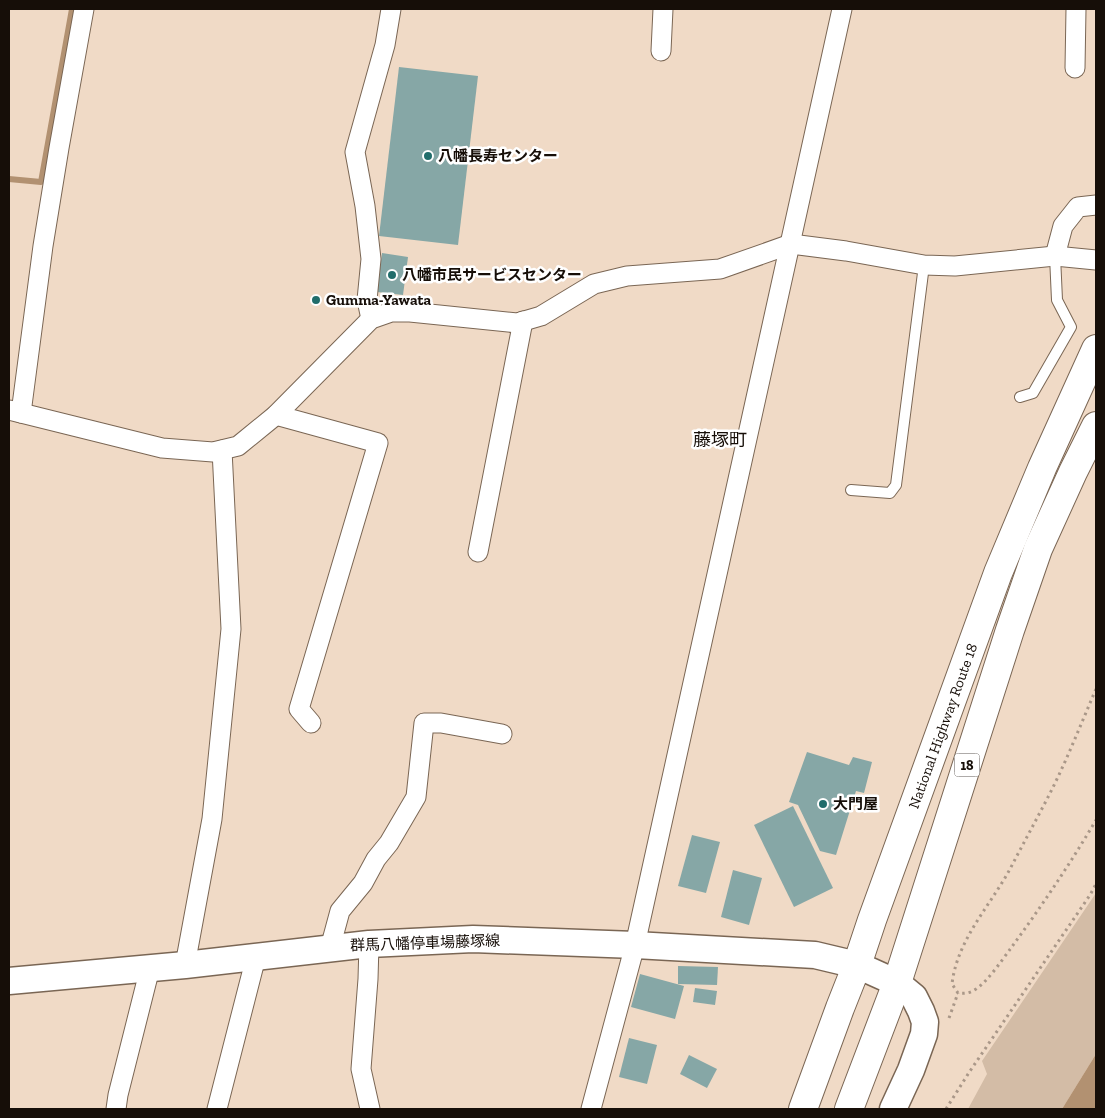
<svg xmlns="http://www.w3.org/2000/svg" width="1105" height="1118" font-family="'Zilla Slab','Noto Sans JP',serif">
<rect width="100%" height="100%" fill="#f0dac6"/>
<polygon fill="#d3bca6" points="1096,893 1096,1054 1062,1109 968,1109 987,1074 982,1061"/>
<polygon fill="#b29171" points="1096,1054 1096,1109 1062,1109"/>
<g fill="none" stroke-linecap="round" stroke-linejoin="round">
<polyline stroke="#b29171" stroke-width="6" points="9,179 41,182 72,9"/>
</g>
<g fill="#86a7a6">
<polygon points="399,67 478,76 458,245 379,236"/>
<polygon points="382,253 408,257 403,295 377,292"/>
<polygon points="807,752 849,765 853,757 872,762 864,793 856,791 836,855 820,851 798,805 789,802"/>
<polygon points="793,806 833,888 794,907 754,825"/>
<polygon points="692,835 720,842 706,893 678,886"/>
<polygon points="733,870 762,878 749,925 721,917"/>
<polygon points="678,966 718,967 717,985 678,984"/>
<polygon points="640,974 684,986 675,1019 631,1007"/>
<polygon points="695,988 717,991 715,1005 693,1002"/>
<polygon points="629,1038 657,1045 647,1084 619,1077"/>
<polygon points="689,1055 717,1069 707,1088 680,1074"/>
</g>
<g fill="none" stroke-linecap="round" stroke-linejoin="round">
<g stroke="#7a6654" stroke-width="12">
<g id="lane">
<polyline points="1020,397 1033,393 1071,327 1057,300 1055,256"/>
<polyline points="851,490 890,493 896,485 924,265"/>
</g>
</g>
<g stroke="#7a6654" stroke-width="21">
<g id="street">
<polyline points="661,51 663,9"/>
<polyline points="1075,68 1076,9"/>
<polyline points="1055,256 1063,226 1078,207 1096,205"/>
<polyline points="371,319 367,300 371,259 365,206 355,152 385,45 391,9"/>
<polyline points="9,410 162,448 213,452 238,446 276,415 371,319 391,312 410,312 517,323 541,316 594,284 627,276 720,269 791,244 846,251 924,265 955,266 1055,256 1096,260"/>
<polyline points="21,413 43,246 59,148 84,9"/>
<polyline points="276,415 378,443 299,709 311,723"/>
<polyline points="478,552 523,321"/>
<polyline points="369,944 368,979 361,1069 370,1109"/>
<polyline points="330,948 340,911 363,883 376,859 389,843 416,797 424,723 441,723 502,734"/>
<polyline points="185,965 212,819 231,629 222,450"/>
<polyline points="116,1109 118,1095 150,968"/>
<polyline points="217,1109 256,957"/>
<polyline points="591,1109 635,945 842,9"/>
</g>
</g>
<g stroke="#7a6654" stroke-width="29">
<polyline id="secondary" points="9,981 185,965 369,944 473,939 635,945 815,955 857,965 897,983 914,997 921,1011 925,1022 924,1034 911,1070 893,1109"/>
</g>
<g stroke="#7a6654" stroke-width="30">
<g id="highway">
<polyline points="803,1109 840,1008 857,965 872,920 998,573 1042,468 1096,349"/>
<polyline points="849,1109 897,983 1010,630 1038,549 1073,472 1096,426"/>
</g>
</g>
<g stroke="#a99788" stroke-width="3" stroke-dasharray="2.5 4" stroke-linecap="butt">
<path d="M1096 689C1080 726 1065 765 1046 801 1034 824 1022 846 1010 869 990 906 957 940 952 984L958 993C965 994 970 993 976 989 988 981 1002 960 1011 948 1041 907 1070 864 1096 820"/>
<polyline points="949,1018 958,993"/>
<polyline points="946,1109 970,1071 1090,895 1096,884"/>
</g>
<use href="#lane" stroke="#fff" stroke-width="10"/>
<use href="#street" stroke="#fff" stroke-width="19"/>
<use href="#secondary" stroke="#fff" stroke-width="26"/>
<use href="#highway" stroke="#fff" stroke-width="28"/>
</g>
<g fill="#216d6b" stroke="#fff" stroke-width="2">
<circle cx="428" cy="156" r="5"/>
<circle cx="392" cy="275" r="5"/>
<circle cx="316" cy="300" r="5"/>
<circle cx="823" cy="804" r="5"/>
</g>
<g text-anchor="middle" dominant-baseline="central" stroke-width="5" stroke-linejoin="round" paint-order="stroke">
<rect fill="#fff" stroke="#5c5652" stroke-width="1" x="954.5" y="753.5" width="25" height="23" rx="4"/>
<g font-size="14" font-weight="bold" fill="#160e08">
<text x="967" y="765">18</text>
</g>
<g font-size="15" font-weight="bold" fill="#160e08" stroke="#fff" text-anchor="start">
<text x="438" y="156">八幡長寿センター</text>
<text x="402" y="275">八幡市民サービスセンター</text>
<text x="326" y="300">Gumma-Yawata</text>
<text x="833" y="804">大門屋</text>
</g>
<g font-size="15" fill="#160e08" stroke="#fff">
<text transform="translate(943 726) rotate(-70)">National Highway Route 18</text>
<text transform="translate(425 943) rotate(-2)">群馬八幡停車場藤塚線</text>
</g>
<g font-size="18" fill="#160e08" stroke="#fff">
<text x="720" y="440">藤塚町</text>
</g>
</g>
<rect width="1105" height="1118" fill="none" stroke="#160e08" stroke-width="20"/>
</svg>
